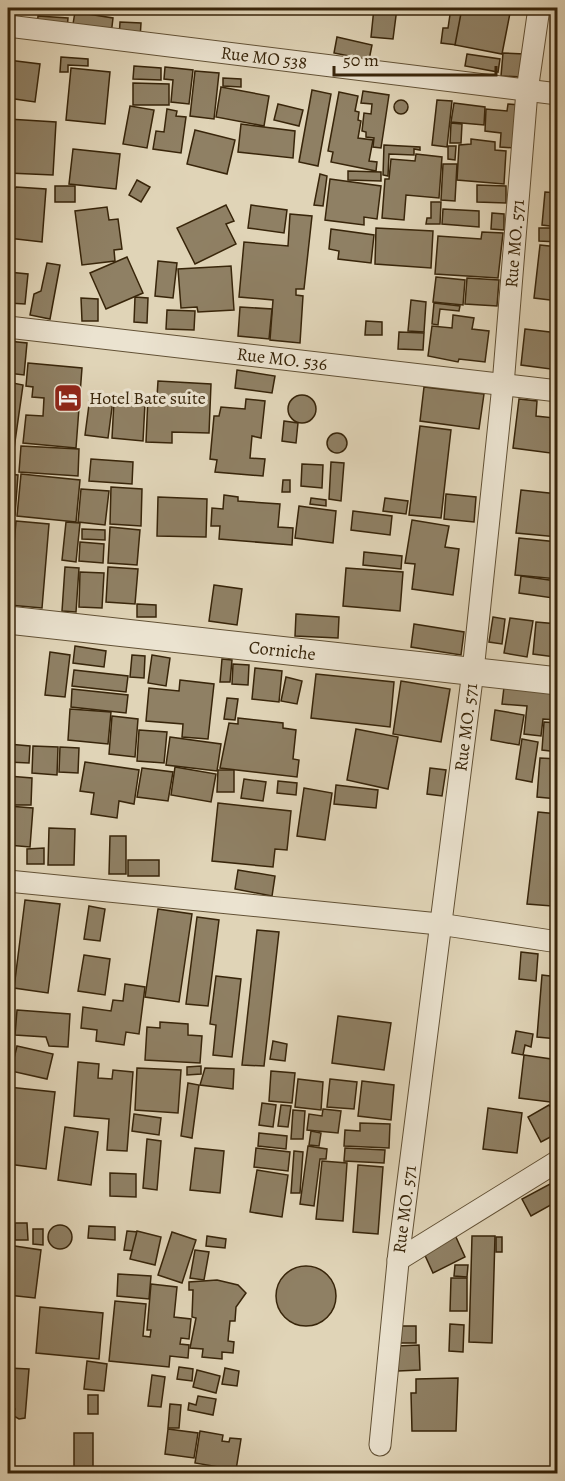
<svg xmlns="http://www.w3.org/2000/svg" width="565" height="1481" font-family="Alegreya,serif">
<rect width="100%" height="100%" fill="#e0d4b7"/>
<filter id="stains"><feTurbulence type="fractalNoise" baseFrequency=".00333" numOctaves="4"/><feColorMatrix values="0 0 0 0 .2 0 0 0 0 .09 0 0 0 0 .02 0 0 0 .5 -.17"/></filter>
<radialGradient id="worn" r=".72"><stop offset=".6" stop-color="#630" stop-opacity="0"/><stop offset="1" stop-color="#630" stop-opacity=".3"/></radialGradient>
<g fill="#8f8064" stroke="#38250a" stroke-width="1.5">
<polygon points="8,8 34,8 33,14"/>
<polygon points="220,8 271,8 271,12"/>
<polygon points="374,8 397,8 393,39 371,37"/>
<polygon points="451,8 462,8 457,45 441,43 443,28 448,28"/>
<polygon points="462,8 511,8 502,54 455,45"/>
<polygon points="75,12 113,18 111,35 72,30"/>
<polygon points="38,16 68,18 67,30 37,28"/>
<polygon points="120,22 141,23 140,39 119,38"/>
<polygon points="337,37 372,45 369,60 334,53"/>
<polygon points="503,53 524,54 522,77 501,76"/>
<polygon points="467,54 500,59 498,72 465,66"/>
<polygon points="61,57 88,59 88,66 68,65 68,72 60,72"/>
<polygon points="8,60 40,64 35,102 8,98"/>
<polygon points="134,66 161,68 161,80 133,79"/>
<polygon points="165,67 193,70 189,104 171,102 173,80 164,79"/>
<polygon points="71,68 110,72 105,124 66,120"/>
<polygon points="195,71 219,73 214,119 190,116"/>
<polygon points="223,78 241,79 241,87 223,86"/>
<polygon points="133,83 169,84 169,105 133,105"/>
<polygon points="221,87 269,96 264,126 216,117"/>
<polygon points="312,90 331,94 318,166 299,162"/>
<polygon points="363,91 389,95 381,148 373,147 374,138 366,137 366,132 362,131 364,113 371,114 372,104 361,103"/>
<polygon points="339,92 358,96 355,111 359,112 358,120 361,121 358,138 373,140 369,161 377,162 376,171 331,162 333,152 328,151"/>
<polygon points="437,100 452,101 447,147 432,145"/>
<circle cx="401" cy="107" r="7"/>
<polygon points="454,103 485,107 484,125 451,122"/>
<polygon points="278,104 303,110 299,126 274,120"/>
<polygon points="508,104 520,105 514,148 500,147 501,133 485,131 486,109 507,111"/>
<polygon points="130,106 154,110 147,148 123,144"/>
<polygon points="167,109 177,111 176,116 186,117 181,153 153,149 156,131 164,132"/>
<polygon points="8,119 56,122 53,175 8,173"/>
<polygon points="451,123 462,124 461,143 450,143"/>
<polygon points="241,124 295,131 293,158 238,152"/>
<polygon points="195,130 235,140 227,174 187,164"/>
<polygon points="471,139 495,142 495,150 506,151 504,184 457,180 459,145 471,144"/>
<polygon points="384,145 420,147 420,150 414,149 414,155 389,154 388,176 383,175"/>
<polygon points="448,146 456,146 455,160 448,159"/>
<polygon points="73,149 120,154 116,189 69,184"/>
<polygon points="416,154 442,157 439,198 406,195 404,220 382,218 385,179 389,179 391,159 415,161"/>
<polygon points="443,164 457,164 455,201 441,200"/>
<polygon points="348,171 381,172 381,181 348,180"/>
<polygon points="320,174 327,176 323,206 314,205"/>
<polygon points="330,179 381,186 377,219 364,217 364,225 325,220"/>
<polygon points="137,180 150,187 141,202 129,195"/>
<polygon points="477,185 506,186 506,203 477,202"/>
<rect x="55" y="186" width="20" height="16"/>
<polygon points="16,187 46,189 42,242 8,238 8,199"/>
<polygon points="545,192 558,193 558,227 542,225"/>
<polygon points="431,202 441,202 440,224 426,224 427,218 431,218"/>
<polygon points="226,205 234,221 226,224 236,244 195,264 177,228"/>
<polygon points="251,205 287,210 284,233 248,228"/>
<polygon points="107,207 109,220 118,219 122,249 114,250 115,261 82,265 75,211"/>
<polygon points="443,209 479,211 479,227 442,224"/>
<polygon points="492,213 504,214 504,230 491,229"/>
<polygon points="290,214 312,216 304,289 296,289 296,295 303,296 300,343 270,340 273,300 239,297 244,242 288,246"/>
<polygon points="376,228 433,231 431,268 375,264"/>
<polygon points="539,228 558,228 558,242 539,241"/>
<polygon points="331,229 374,235 371,263 338,259 339,251 329,249"/>
<polygon points="482,232 503,233 498,278 435,274 438,236 481,239"/>
<polygon points="540,245 558,247 558,301 534,298"/>
<polygon points="127,257 143,293 106,309 90,273"/>
<polygon points="158,261 177,263 173,298 155,296"/>
<polygon points="47,263 60,265 50,319 30,315 34,294 41,291"/>
<polygon points="231,266 234,310 198,312 197,307 181,308 178,269"/>
<polygon points="8,272 28,274 25,304 8,303"/>
<polygon points="436,277 465,280 463,305 433,302"/>
<polygon points="467,278 499,280 497,306 465,304"/>
<polygon points="135,297 148,298 147,323 134,322"/>
<polygon points="81,298 98,299 98,321 82,321"/>
<polygon points="411,300 426,302 424,332 408,331"/>
<polygon points="434,303 460,306 459,311 440,309 438,325 432,324"/>
<polygon points="240,307 272,309 269,339 238,336"/>
<polygon points="167,310 195,311 194,330 166,329"/>
<polygon points="453,315 474,318 472,329 489,331 485,362 459,359 458,362 428,356 432,326 452,328"/>
<polygon points="366,321 382,322 382,335 365,335"/>
<polygon points="525,329 558,333 558,370 521,365"/>
<polygon points="399,332 424,333 423,350 398,349"/>
<polygon points="8,341 27,343 24,375 8,373"/>
<polygon points="28,363 82,368 76,448 23,443 26,415 43,416 44,398 32,397 33,387 26,386"/>
<polygon points="237,370 275,376 272,393 235,388"/>
<polygon points="158,381 211,384 209,433 172,432 172,443 146,442 148,397 157,397"/>
<polygon points="8,382 23,385 12,463 8,463"/>
<polygon points="424,387 484,394 479,429 420,421"/>
<circle cx="302" cy="409" r="14"/>
<polygon points="90,397 113,400 108,438 85,435"/>
<polygon points="246,399 265,401 261,438 252,436 250,458 265,459 263,476 215,472 217,460 210,459 214,416 219,416 221,407 245,409"/>
<polygon points="519,399 537,401 536,416 554,418 554,410 558,410 558,454 513,448"/>
<polygon points="114,401 145,403 143,441 112,438"/>
<polygon points="284,421 298,423 296,443 282,441"/>
<polygon points="420,426 451,430 441,518 409,515"/>
<circle cx="337" cy="443" r="10"/>
<polygon points="21,446 79,449 78,476 19,472"/>
<polygon points="91,459 133,462 132,484 89,481"/>
<polygon points="331,462 344,463 341,501 329,499"/>
<polygon points="302,464 323,465 322,488 301,486"/>
<polygon points="8,474 18,475 15,515 8,515"/>
<polygon points="21,474 80,480 76,522 17,516"/>
<polygon points="283,480 290,480 290,492 282,492"/>
<polygon points="111,487 142,489 141,526 110,524"/>
<polygon points="81,489 109,491 105,525 78,522"/>
<polygon points="521,490 558,494 558,537 516,533"/>
<polygon points="446,494 476,497 474,522 444,519"/>
<polygon points="224,495 238,497 238,501 280,504 278,527 293,528 292,545 219,539 220,526 211,526 212,508 223,509"/>
<polygon points="158,497 207,499 206,537 157,536"/>
<polygon points="311,498 326,500 326,506 310,504"/>
<polygon points="385,498 408,501 406,514 383,511"/>
<polygon points="299,506 336,511 333,543 295,538"/>
<polygon points="353,511 392,516 390,535 351,530"/>
<polygon points="8,516 14,517 12,544 8,543"/>
<polygon points="412,520 449,526 445,547 459,549 453,595 412,589 415,564 405,563"/>
<polygon points="16,521 49,524 42,608 9,605"/>
<polygon points="66,522 80,523 76,562 62,560"/>
<polygon points="110,527 140,530 137,565 108,563"/>
<polygon points="82,529 105,530 105,540 82,539"/>
<polygon points="519,538 558,542 558,579 515,575"/>
<polygon points="80,542 104,544 103,563 79,561"/>
<polygon points="8,544 12,545 8,587"/>
<polygon points="364,552 402,556 401,569 363,565"/>
<polygon points="65,567 79,568 76,612 62,611"/>
<polygon points="108,567 138,569 135,604 106,602"/>
<polygon points="346,568 403,572 400,611 343,606"/>
<polygon points="80,572 104,573 102,608 79,607"/>
<polygon points="521,576 556,581 553,598 519,593"/>
<polygon points="214,585 242,589 237,625 209,621"/>
<polygon points="137,604 156,605 156,617 137,617"/>
<polygon points="296,614 339,617 338,638 295,636"/>
<polygon points="493,617 505,619 502,644 489,642"/>
<polygon points="510,618 533,621 527,657 504,653"/>
<polygon points="536,622 558,624 555,657 533,654"/>
<polygon points="414,624 464,632 461,655 411,647"/>
<polygon points="75,646 106,651 104,667 73,663"/>
<polygon points="50,652 70,655 65,697 45,695"/>
<polygon points="132,655 145,656 144,678 130,677"/>
<polygon points="152,655 170,658 166,686 148,683"/>
<polygon points="222,659 232,660 230,682 220,682"/>
<polygon points="233,664 249,665 248,685 232,684"/>
<polygon points="255,668 282,671 279,702 252,699"/>
<polygon points="74,670 128,676 126,692 72,686"/>
<polygon points="316,674 394,682 390,727 311,718"/>
<polygon points="286,677 302,681 297,704 281,701"/>
<polygon points="180,680 214,684 208,739 182,737 183,724 146,721 149,688 179,691"/>
<polygon points="401,681 450,689 441,742 393,734"/>
<polygon points="504,687 558,693 558,720 543,719 541,736 524,734 527,706 502,704"/>
<polygon points="72,689 128,695 126,713 71,707"/>
<polygon points="227,698 238,699 235,720 224,719"/>
<polygon points="70,709 111,712 108,744 68,740"/>
<polygon points="495,710 524,715 519,745 491,740"/>
<polygon points="112,716 138,719 135,757 109,754"/>
<polygon points="238,718 283,723 283,728 296,730 293,759 299,760 297,777 220,768 229,723 238,724"/>
<polygon points="544,722 558,723 558,752 542,750"/>
<polygon points="356,729 398,737 388,789 347,780"/>
<polygon points="139,730 167,732 164,763 137,761"/>
<polygon points="170,737 221,744 217,771 166,765"/>
<polygon points="522,739 538,742 532,782 516,779"/>
<polygon points="8,744 30,746 29,763 8,762"/>
<polygon points="33,746 58,747 57,775 32,773"/>
<polygon points="60,747 79,748 78,773 59,772"/>
<polygon points="540,758 558,759 558,799 537,797"/>
<polygon points="85,762 139,770 134,804 119,801 117,818 91,814 94,793 80,791"/>
<polygon points="175,767 216,774 211,802 171,795"/>
<polygon points="142,768 173,772 168,801 137,797"/>
<polygon points="430,768 446,770 442,796 427,794"/>
<polygon points="218,770 234,770 234,792 217,792"/>
<polygon points="8,776 32,778 31,805 8,805"/>
<polygon points="244,779 266,782 263,801 241,798"/>
<polygon points="278,781 297,783 296,795 277,793"/>
<polygon points="336,785 378,790 376,808 334,804"/>
<polygon points="304,788 332,793 325,840 297,836"/>
<polygon points="218,803 291,811 287,850 275,849 273,867 212,861"/>
<polygon points="8,806 33,808 30,847 8,845"/>
<polygon points="538,812 558,814 558,867 552,906 527,904"/>
<polygon points="49,828 75,829 74,865 48,865"/>
<polygon points="110,836 126,836 126,874 109,874"/>
<polygon points="44,848 44,864 27,864 27,849"/>
<rect x="128" y="860" width="31" height="16"/>
<polygon points="238,870 275,876 272,896 235,889"/>
<polygon points="25,900 60,904 48,993 14,988"/>
<polygon points="89,906 105,909 100,941 84,939"/>
<polygon points="158,909 192,914 179,1002 145,997"/>
<polygon points="197,917 219,920 208,1006 186,1004"/>
<polygon points="257,930 279,932 264,1066 242,1065"/>
<polygon points="521,952 538,954 536,981 519,979"/>
<polygon points="84,955 110,959 105,995 78,991"/>
<polygon points="542,975 558,977 558,1039 537,1037"/>
<polygon points="216,976 241,979 232,1057 213,1055 216,1025 210,1024"/>
<polygon points="125,984 145,987 139,1034 126,1032 124,1045 96,1041 97,1030 81,1028 83,1007 111,1011 113,1000 123,1001"/>
<polygon points="17,1010 70,1014 68,1047 49,1046 46,1037 15,1035"/>
<polygon points="338,1016 391,1023 384,1070 332,1063"/>
<polygon points="160,1022 188,1024 188,1035 202,1036 200,1063 145,1060 147,1027 160,1028"/>
<polygon points="516,1031 533,1034 531,1047 525,1045 523,1055 512,1053"/>
<polygon points="273,1041 287,1044 285,1061 270,1059"/>
<polygon points="17,1046 53,1054 47,1079 11,1071"/>
<polygon points="524,1055 558,1060 558,1103 519,1098"/>
<polygon points="78,1062 99,1064 98,1078 112,1079 113,1070 133,1072 127,1151 107,1150 109,1119 74,1116"/>
<polygon points="201,1066 201,1074 187,1075 187,1067"/>
<polygon points="137,1068 181,1070 178,1113 135,1110"/>
<polygon points="205,1068 234,1069 233,1089 200,1085"/>
<polygon points="271,1071 295,1073 292,1103 269,1101"/>
<polygon points="298,1079 323,1082 321,1110 295,1107"/>
<polygon points="330,1079 357,1082 354,1109 327,1107"/>
<polygon points="362,1081 394,1085 391,1120 358,1116"/>
<polygon points="188,1083 199,1085 192,1138 181,1136"/>
<polygon points="8,1087 55,1092 46,1169 8,1164"/>
<polygon points="262,1103 276,1105 273,1127 259,1125"/>
<polygon points="281,1105 291,1106 288,1127 278,1126"/>
<polygon points="549,1105 558,1117 558,1133 541,1142 528,1117"/>
<polygon points="488,1108 522,1113 517,1153 483,1149"/>
<polygon points="323,1109 341,1111 338,1133 307,1130 309,1114 322,1116"/>
<polygon points="293,1110 305,1111 303,1139 291,1139"/>
<polygon points="134,1114 161,1118 159,1135 132,1131"/>
<polygon points="360,1123 390,1124 389,1148 344,1146 345,1130 360,1131"/>
<polygon points="65,1127 98,1132 91,1185 58,1180"/>
<polygon points="311,1131 321,1133 319,1146 309,1145"/>
<polygon points="259,1133 287,1136 286,1149 258,1146"/>
<polygon points="147,1139 161,1141 157,1190 143,1188"/>
<polygon points="308,1146 327,1149 326,1159 320,1159 314,1206 300,1204"/>
<polygon points="195,1148 224,1151 220,1193 190,1190"/>
<polygon points="256,1148 290,1152 288,1171 254,1167"/>
<polygon points="345,1148 385,1150 384,1163 344,1161"/>
<polygon points="294,1151 303,1152 300,1193 291,1193"/>
<polygon points="322,1161 347,1163 343,1221 316,1219"/>
<polygon points="358,1165 383,1167 378,1234 353,1232"/>
<polygon points="257,1170 288,1175 282,1217 250,1212"/>
<polygon points="110,1173 136,1174 136,1197 110,1196"/>
<polygon points="550,1184 558,1201 531,1216 522,1199"/>
<polygon points="15,1223 27,1223 28,1240 15,1240"/>
<circle cx="60" cy="1237" r="12"/>
<polygon points="89,1226 115,1227 115,1240 88,1238"/>
<polygon points="33,1229 43,1229 43,1245 33,1244"/>
<polygon points="127,1231 138,1232 135,1251 124,1250"/>
<polygon points="137,1231 161,1237 155,1265 130,1259"/>
<polygon points="172,1232 196,1240 182,1283 158,1275"/>
<polygon points="455,1235 465,1257 433,1273 423,1251"/>
<polygon points="207,1236 226,1239 225,1248 206,1246"/>
<polygon points="472,1236 495,1236 492,1343 469,1342"/>
<rect x="496" y="1237" width="6" height="15"/>
<polygon points="8,1245 41,1250 35,1298 8,1295"/>
<polygon points="195,1250 209,1252 204,1280 190,1278"/>
<polygon points="455,1265 468,1265 467,1277 454,1276"/>
<circle cx="306" cy="1296" r="30"/>
<polygon points="118,1274 151,1276 149,1299 117,1296"/>
<polygon points="451,1278 467,1278 467,1311 450,1311"/>
<polygon points="217,1280 238,1285 246,1293 236,1307 235,1321 230,1321 228,1341 234,1342 233,1353 222,1352 222,1359 202,1357 203,1349 190,1348 196,1318 192,1317 193,1290 189,1290 189,1282"/>
<polygon points="151,1284 177,1287 174,1317 191,1319 189,1339 181,1338 180,1344 189,1345 188,1358 170,1356 169,1367 109,1361 115,1301 146,1304 143,1336 150,1337 151,1330 147,1330"/>
<polygon points="40,1307 103,1313 99,1359 36,1353"/>
<polygon points="450,1324 464,1325 463,1352 449,1351"/>
<polygon points="397,1326 416,1326 416,1343 398,1343"/>
<polygon points="419,1345 420,1370 398,1371 397,1346"/>
<polygon points="87,1361 107,1364 104,1391 84,1389"/>
<polygon points="179,1367 193,1369 192,1381 177,1379"/>
<polygon points="8,1368 29,1369 25,1418 19,1419 12,1415 15,1409 8,1408"/>
<polygon points="225,1368 239,1371 237,1386 222,1384"/>
<polygon points="197,1370 220,1376 216,1393 193,1387"/>
<polygon points="152,1375 165,1377 161,1407 148,1406"/>
<polygon points="458,1378 456,1431 412,1431 411,1393 416,1393 416,1379"/>
<rect x="88" y="1395" width="10" height="19"/>
<polygon points="198,1396 216,1399 213,1415 188,1410 189,1403 196,1405"/>
<polygon points="170,1404 181,1405 179,1428 168,1428"/>
<polygon points="168,1429 198,1433 194,1458 165,1454"/>
<polygon points="200,1431 223,1435 222,1441 229,1442 230,1438 241,1439 236,1470 195,1463"/>
<polygon points="74,1433 93,1433 93,1472 74,1471"/>
</g>
<g fill="none" stroke-linecap="round" stroke-linejoin="round">
<g stroke="#625135" stroke-width="23">
<g id="minor">
<path id="s1" d="M8 26 558 94"/>
<path id="s2" d="M8 327 558 391"/>
<polyline points="8,881 439,924 558,942"/>
<polyline points="398,1260 558,1161"/>
<path id="s3" d="M380 1445 399 1252 473 671 503 385 527 91 539 8"/>
</g>
</g>
<g stroke="#625135" stroke-width="29">
<g id="tertiary">
<path id="s4" d="M8 620 558 681"/>
</g>
</g>
<use href="#minor" stroke="#ebe3d0" stroke-width="21"/>
<use href="#tertiary" stroke="#ebe3d0" stroke-width="27"/>
</g>
<defs>
<g id="hotel-square" transform="scale(1.5)"><rect x="-9" y="-9" width="18" height="18" rx="4" fill="#8f2418" stroke="#ebe3d0"/><path d="M-6-4.5h1.5V1H6V5H4.5V3h-9V5H-6ZM-4 0a1.8 1.8 0 1 1 3.6 0ZM.5 0V-2.5h3Q6-2.5 6 0Z" fill="#fff"/></g>
</defs>
<g fill-rule="evenodd">
<use href="#hotel-square" x="68" y="398"/>
</g>
<g text-anchor="middle" dominant-baseline="central" stroke-width="6" stroke-linejoin="round" paint-order="stroke">
<g font-size="18" fill="#38250a" stroke="#ebe3d0">
<text stroke="none"><textPath href="#s1" startOffset="258">Rue MO 538</textPath></text>
<text stroke="none"><textPath href="#s3" startOffset="1209">Rue MO. 571</textPath></text>
<text stroke="none"><textPath href="#s2" startOffset="276">Rue MO. 536</textPath></text>
<text stroke="none"><textPath href="#s4" startOffset="276">Corniche</textPath></text>
<text stroke="none"><textPath href="#s3" startOffset="723">Rue MO. 571</textPath></text>
<text stroke="none"><textPath href="#s3" startOffset="237">Rue MO. 571</textPath></text>
</g>
<g font-size="18" fill="#38250a" stroke="#ebe3d0" text-anchor="start">
<text x="89" y="398">Hotel Bate suite</text>
</g>
</g>
<rect width="565" height="1481" fill="none" stroke="#e0d4b7" stroke-width="30"/>
<rect x="9" y="9" width="547" height="1463" fill="none" stroke="#38250a" stroke-width="3"/>
<rect x="15" y="15" width="535" height="1451" fill="none" stroke="#38250a" stroke-width="1.5"/>
<path d="M334 66v9h162v-9" fill="none" stroke="#38250a" stroke-width="3"/>
<text x="343" y="66" font-size="18" fill="#38250a" stroke="#ebe3d0" stroke-width="4.5" paint-order="stroke">50 m</text>
<rect width="100%" height="100%" filter="url(#stains)"/>
<rect width="100%" height="100%" fill="url(#worn)"/>
</svg>
